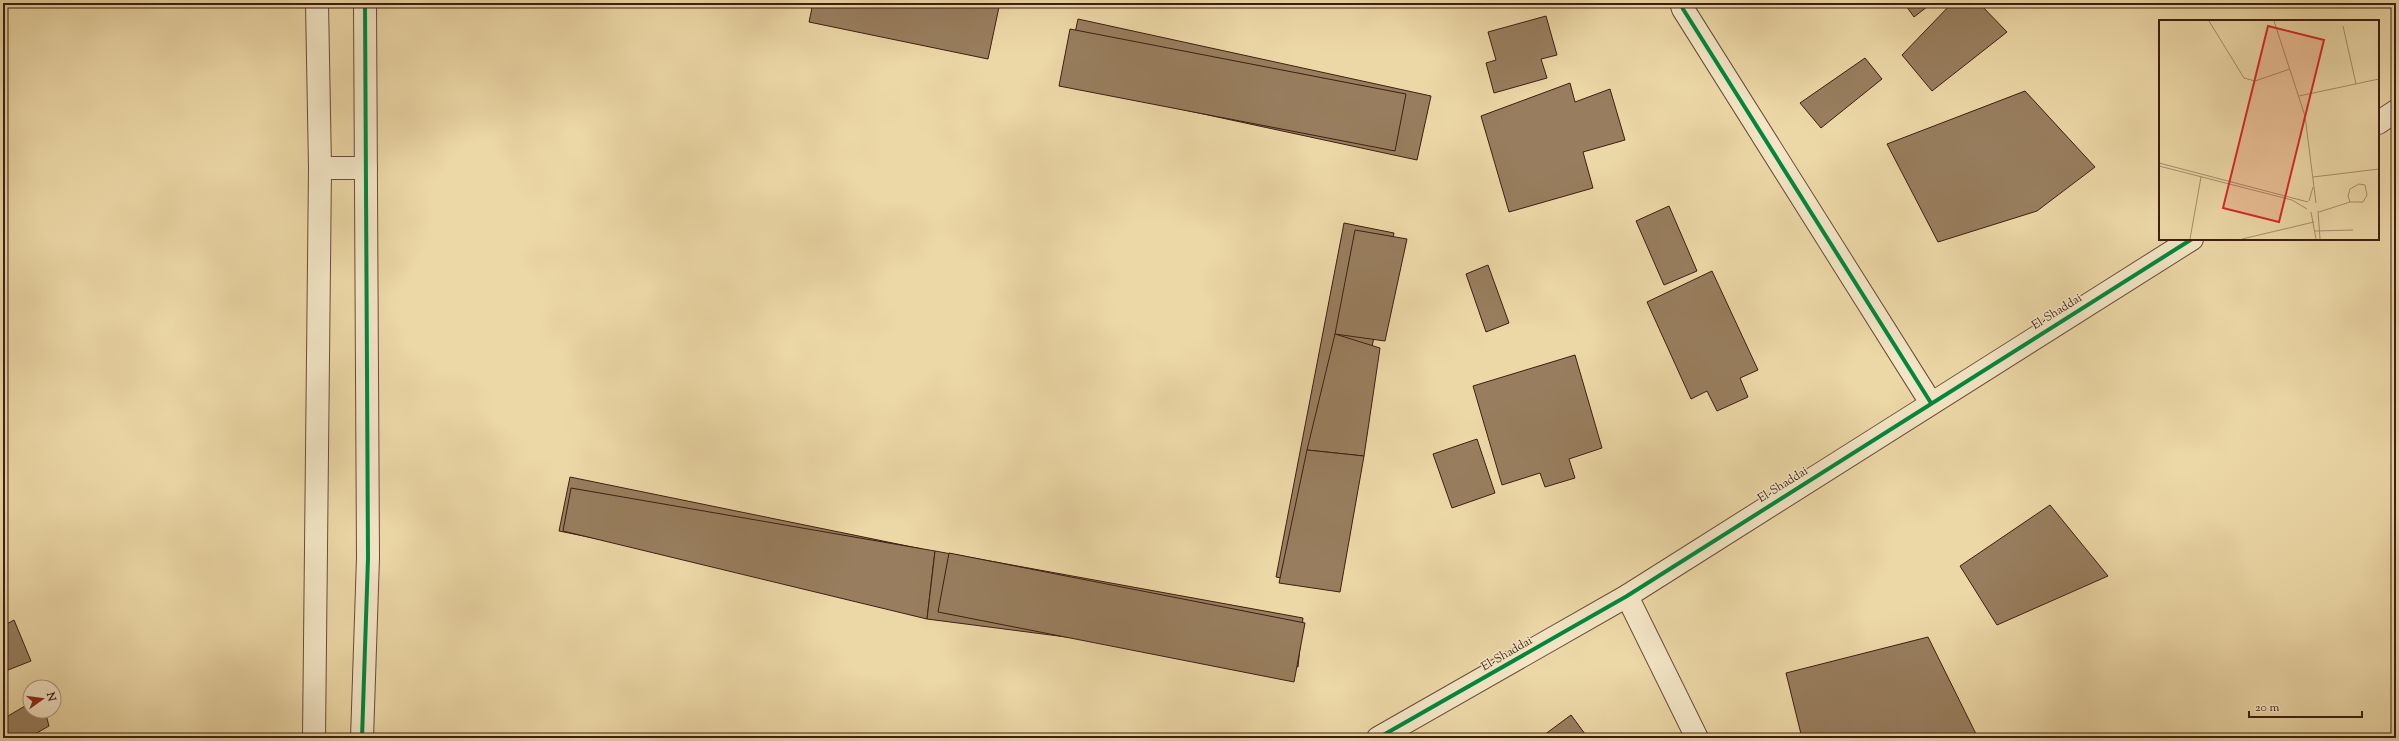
<svg xmlns="http://www.w3.org/2000/svg" width="2399" height="741" font-family="'Sorts Mill Goudy',serif">
<rect width="100%" height="100%" fill="#ecd7a6"/>
<filter id="stains"><feTurbulence type="fractalNoise" baseFrequency=".005" numOctaves="4"/><feColorMatrix values="0 0 0 0 .2 0 0 0 0 .09 0 0 0 0 .02 0 0 0 .5 -.17"/></filter>
<radialGradient id="worn" r=".72"><stop offset=".6" stop-color="#630" stop-opacity="0"/><stop offset="1" stop-color="#630" stop-opacity=".3"/></radialGradient>
<g fill="#987e5e" stroke="#3e1e10">
<polygon points="813,3 981,3 999,7 988,59 809,22"/>
<polygon points="1904,3 1932,3 1914,17"/>
<polygon points="1952,3 1979,3 2007,32 1932,91 1902,55"/>
<polygon points="1546,16 1557,55 1541,59 1547,78 1494,93 1486,63 1496,60 1488,32"/>
<polygon points="1078,19 1431,96 1417,160 1064,84"/>
<polygon points="1070,29 1406,94 1395,151 1059,86"/>
<polygon points="1865,58 1882,79 1821,128 1800,103"/>
<polygon points="1570,83 1575,102 1610,89 1625,140 1583,152 1593,188 1509,212 1481,116"/>
<polygon points="2025,91 2095,167 2037,211 1938,242 1887,144"/>
<polygon points="1669,206 1697,271 1664,285 1636,221"/>
<polygon points="1344,223 1394,233 1326,586 1276,577"/>
<polygon points="1355,230 1407,239 1385,341 1335,334"/>
<polygon points="1488,265 1509,323 1486,332 1466,274"/>
<polygon points="1712,271 1758,370 1740,378 1748,397 1717,411 1707,391 1691,399 1647,302"/>
<polygon points="1335,334 1380,348 1364,456 1307,450"/>
<polygon points="1575,355 1602,448 1569,459 1575,478 1545,487 1540,473 1502,485 1473,386"/>
<polygon points="1477,439 1495,493 1452,508 1433,454"/>
<polygon points="1307,450 1364,456 1340,592 1279,583"/>
<polygon points="570,477 922,549 911,603 559,531"/>
<polygon points="571,488 935,551 927,619 563,531"/>
<polygon points="2050,505 2108,576 1997,625 1960,566"/>
<polygon points="935,551 1303,618 1298,667 927,619"/>
<polygon points="949,553 1305,623 1294,682 938,612"/>
<polygon points="14,620 31,661 3,672 3,626"/>
<polygon points="1928,637 1978,738 1802,738 1786,673"/>
<polygon points="30,703 30,711 45,711 49,726 28,738 3,738 3,719"/>
<polygon points="1571,715 1588,738 1540,738"/>
</g>
<g fill="none" stroke-linecap="round" stroke-linejoin="round">
<g stroke="#6a4c36" stroke-width="24">
<g id="minor">
<polyline points="1681,3 1683,9 1931,403"/>
<polyline points="2378,123 2396,111"/>
<polyline points="320,168 366,168"/>
<polyline points="1627,596 1697,738"/>
<polyline points="314,738 320,168 317,3"/>
<polyline points="362,738 368,558 365,3"/>
<polyline points="1378,738 1627,596 2192,239"/>
</g>
</g>
<use href="#minor" stroke="#f3e5c5" stroke-width="22"/>
<g stroke="#f3e5c5" stroke-width="6">
<g id="cycleway">
<polyline points="1681,3 1683,9 1931,403"/>
<polyline points="362,738 368,558 365,3"/>
<polyline points="1378,738 1627,596 2192,239"/>
</g>
</g>
<use href="#cycleway" stroke="#00873e" stroke-width="4"/>
</g>
<g text-anchor="middle" dominant-baseline="central" stroke-width="3" stroke-linejoin="round" paint-order="stroke">
<g font-size="12" fill="#3e1e10" stroke="#f3e5c5">
<text transform="translate(2057 312) rotate(-32)">El-Shaddai</text>
<text transform="translate(1783 485) rotate(-32)">El-Shaddai</text>
<text transform="translate(1507 654) rotate(-30)">El-Shaddai</text>
</g>
</g>
<g transform="translate(2159 20)">
<rect width="220" height="220" fill="#ecd7a6"/>
<path fill="none" stroke="#a68d6a" stroke-width="1" d="M50 1 85 58 96 61 131 49M115 1 146 96 157 183M184 6 197 64M140 76 220 59M0 143 149 182M0 146 133 180 148 189M154 157 220 149M150 181 154 167M159 191 161 219M152 192 157 219M160 192 191 182H204L208 175 206 165 200 164 191 169 189 176 191 182M156 211 194 210M31 219 42 157M83 219 155 202"/>
<path fill="#d62828" fill-opacity="0.15" stroke="#d62828" stroke-width="2" d="M109 6 165 20 120 202 64 188Z"/>
<rect width="220" height="220" fill="none" stroke="#3e1e10" stroke-width="2"/>
</g>
<rect width="2399" height="741" fill="none" stroke="#ecd7a6" stroke-width="16"/>
<rect x="4" y="4" width="2391" height="733" fill="none" stroke="#3e1e10" stroke-width="2"/>
<rect x="8" y="8" width="2383" height="725" fill="none" stroke="#3e1e10"/>
<g transform="translate(42 699) rotate(76)"><circle r="19" fill="#f3e5c5" stroke="#ab957d"/>
<path d="M0-3L7 15L0 10L-7 15Z" fill="#8f2418"/>
<text y="-6" font-size="11" font-weight="bold" text-anchor="middle" fill="#3e1e10">N</text>
</g>
<path d="M2249 711v6h113v-6" fill="none" stroke="#3e1e10" stroke-width="2"/>
<text x="2255" y="711" font-size="12" fill="#3e1e10" stroke="#f3e5c5" stroke-width="3" paint-order="stroke">20 m</text>
<rect width="100%" height="100%" filter="url(#stains)"/>
<rect width="100%" height="100%" fill="url(#worn)"/>
</svg>
